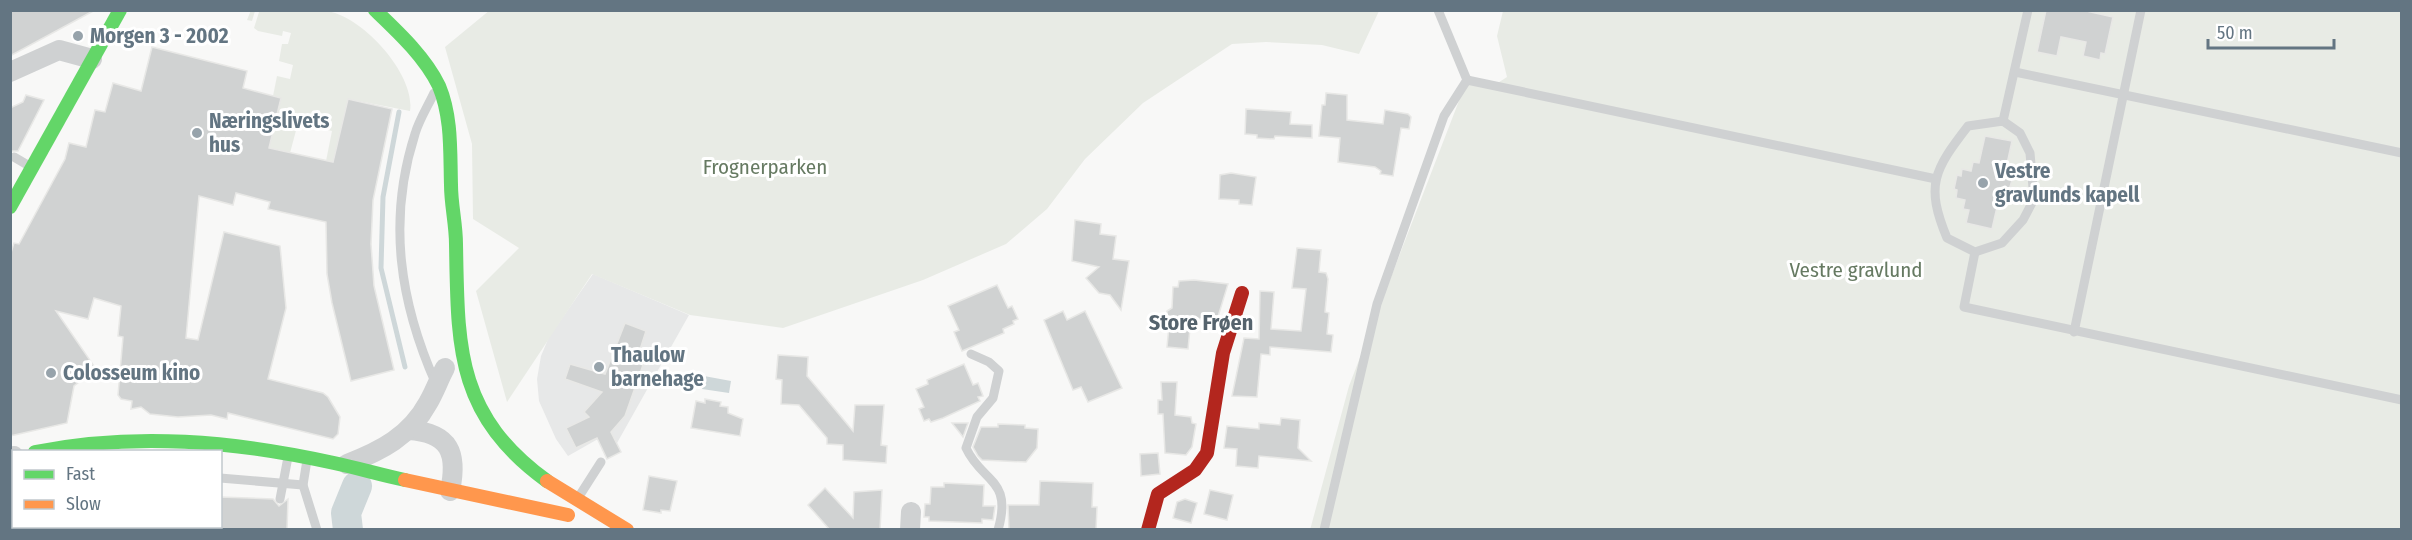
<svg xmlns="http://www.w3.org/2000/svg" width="2412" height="540" font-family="'Fira Sans Condensed',sans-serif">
<rect width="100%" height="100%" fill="#f8f8f7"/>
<polygon fill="#e7e8e8" points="593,274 689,315 617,443 604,449 598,439 568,456 556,439 539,401 537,379 541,356 549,337"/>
<g fill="#e8ebe5">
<path d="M251 10C275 11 302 7 326 11 362 15 416 75 410 111L348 99 333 162 326 161 332 131 298 123 290 153 269 148 281 99 273 96 277 76 290 79 293 65 279 61 282 44H288L291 33 283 31 282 36 258 31 254 28 259 12 255 11 252 21 247 20Z"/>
<polygon points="490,10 1379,10 1379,11 1359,54 1322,45 1266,42 1232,44 1143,103 1085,159 1047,209 1006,244 923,280 783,328 690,315 592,274 507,402 476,291 519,248 473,219 472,144 445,47"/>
<polygon points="1503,11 2401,11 2401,529 1310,530 1349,386 1467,80 1493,86 1507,77 1497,36"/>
</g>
<polygon fill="#ced7d9" points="704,376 731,381 729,393 702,389"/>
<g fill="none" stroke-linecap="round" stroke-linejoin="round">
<polyline stroke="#ced7d9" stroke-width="5" points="399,112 383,197 381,268 405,367"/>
<polyline stroke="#ced7d9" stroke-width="30" points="348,530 346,513 357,486"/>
</g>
<g fill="#d0d2d2" stroke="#e8e8e6" stroke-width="1.5">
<polygon points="10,10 95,10 10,56"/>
<polygon points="2046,10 2082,10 2113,17 2105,54 2101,53 2100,60 2083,56 2086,42 2061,37 2057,56 2037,52"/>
<polygon points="152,47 247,71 243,88 281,98 269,148 333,162 348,99 392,109 373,200 371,244 374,286 394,370 351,381 332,303 327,274 326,222 268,209 270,202 236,193 233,205 199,196 186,338 198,340 224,232 280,246 286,308 268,379 323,393 328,397 340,417 338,434 333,439 228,413 227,419 211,415 178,417 150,414 141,407 131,409 132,401 121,399 118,395 123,337 118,336 121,306 94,298 88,319 56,311 96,369 74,386 67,423 10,436 10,256 14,243 19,244 65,159 69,143 86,147 95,110 105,112 113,83 141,91"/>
<polygon points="1326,93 1347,95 1347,120 1383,124 1385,110 1408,114 1411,117 1409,129 1401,128 1393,176 1380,174 1381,171 1375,167 1338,162 1340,138 1319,136 1322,105 1325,105"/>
<polygon points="26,95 44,100 18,151 10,151 10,108 23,102"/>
<polygon points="1246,109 1291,112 1290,124 1312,125 1312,138 1275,136 1274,139 1257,138 1257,135 1245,134"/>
<polygon points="1985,136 2012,141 2004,178 2012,180 2010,187 2017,188 2013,203 2007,202 2005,208 1997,207 1992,229 1966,223 1969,210 1963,209 1965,200 1956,198 1957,190 1954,189 1957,175 1961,176 1962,169 1971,171 1973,162 1979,163"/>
<polygon points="1231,173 1256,177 1252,205 1239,204 1239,200 1219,199 1220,175"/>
<polygon points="1075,220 1101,224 1100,234 1116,236 1113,259 1129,261 1121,310 1110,295 1099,293 1086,278 1099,267 1072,261"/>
<polygon points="1297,248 1321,250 1319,272 1326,273 1328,279 1325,312 1329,313 1327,334 1333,335 1331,352 1270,347 1270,355 1261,354 1257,397 1232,396 1244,338 1259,339 1260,291 1274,292 1271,329 1301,331 1306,289 1292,288"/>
<polygon points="1194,280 1228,284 1217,320 1191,318 1188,349 1167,347 1169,326 1166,323 1167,311 1172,308 1173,287 1178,287 1179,281"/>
<polygon points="997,285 1008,308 1012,306 1018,319 1013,321 1014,324 1003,329 1004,333 962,351 954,332 959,330 948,306"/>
<polygon points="1063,311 1067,320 1085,311 1122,388 1088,402 1081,387 1073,390 1044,320"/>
<polygon points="625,323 646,331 636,362 643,365 625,416 611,432 621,452 607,459 597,438 576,448 566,428 589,417 584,412 602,392 565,379 570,364 605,374"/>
<polygon points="778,355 808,357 807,376 853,431 855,405 884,405 881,445 887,446 886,463 843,460 843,445 827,444 827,438 799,405 781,404 782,380 776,379"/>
<polygon points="964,364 973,385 978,383 983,396 978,397 980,401 943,418 931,422 929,419 924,421 919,409 924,407 916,389 928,384 927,380"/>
<polygon points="1161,382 1177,382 1175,415 1191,417 1192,423 1196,424 1192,447 1186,455 1165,453 1163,414 1158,414 1158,400 1162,400"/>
<polygon points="705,399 721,402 720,406 728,407 728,413 743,419 740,436 691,428 696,401 705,403"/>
<polygon points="1281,418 1300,420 1298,448 1311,461 1259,456 1258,468 1236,466 1237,449 1224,448 1227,426 1259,429 1259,423 1280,425"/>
<polygon points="952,423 968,423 963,437"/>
<polygon points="998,424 1025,425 1025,428 1038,429 1037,448 1026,462 982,460 978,456 973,447 981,427 998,427"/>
<polygon points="1158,453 1160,474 1141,476 1140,454"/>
<polygon points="649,476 677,481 670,511 661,510 661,513 643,510"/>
<polygon points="1040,481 1093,483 1092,507 1097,507 1096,530 1009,530 1008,505 1039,505"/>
<polygon points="944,483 984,485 983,506 995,506 993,520 982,519 982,523 929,521 929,517 924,517 925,504 930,504 931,487 944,487"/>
<polygon points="825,488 853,518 854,492 882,490 880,530 830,530 808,505"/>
<polygon points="1210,490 1233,495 1227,520 1204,514"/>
<polygon points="220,497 273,499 279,506 288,499 287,530 220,530"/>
<polygon points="1185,499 1197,503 1191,523 1173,518 1177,502"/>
</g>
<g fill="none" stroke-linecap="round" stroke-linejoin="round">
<g stroke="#cfd1d2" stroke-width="9">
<polyline points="1438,10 1467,80"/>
<polyline points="2015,72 2402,153"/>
<polyline points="1467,80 1936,179"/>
<path d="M434 93C428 106 419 120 415 134 387 221 400 303 436 384"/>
<path d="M2003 121 2020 133 2030 153 2034 199 2023 220 2002 243 1975 252 1947 238C1925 185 1934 170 1968 126Z"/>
<polyline points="2003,121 2028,10"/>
<polyline points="14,157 31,167"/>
<polyline points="1975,252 1964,307 2402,400"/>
<polyline points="2074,332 2141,10"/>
<path d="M971 354 989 362 999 371 993 398 977 417 966 448C982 483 1013 478 998 530"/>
<polyline points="307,460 303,485 317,530"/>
<polyline points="220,478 303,485"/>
<polyline points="578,498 601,462"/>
<polyline points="280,499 288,457"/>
<polyline points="1324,530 1377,304 1444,116 1467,80"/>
</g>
<g stroke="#cfd1d2" stroke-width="20">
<polyline points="10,72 59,50 92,59"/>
<path d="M409 430C450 433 458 453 450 491"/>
<polyline points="10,457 14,456"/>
<path d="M347 464C381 451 410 436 428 403 435 391 439 379 445 368"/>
<polyline points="910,530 911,512"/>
</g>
<g stroke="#63d668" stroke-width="14">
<path d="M375 10C398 32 425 57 439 86 452 117 450 152 451 185 451 205 456 224 456 244 458 346 455 414 547 481"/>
<polyline points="10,207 120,10"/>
<path d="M35 452C136 432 234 441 334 463 358 468 381 475 405 480"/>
</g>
<g stroke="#ff974d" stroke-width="14">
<polyline points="405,480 568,515"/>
<polyline points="547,481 627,530"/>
</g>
<polyline stroke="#b3261e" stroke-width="14" points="1148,530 1158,494 1195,470 1207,453 1223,353 1242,293"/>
</g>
<g fill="#97a3ab" stroke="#fff" stroke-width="2">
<circle cx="78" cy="36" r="6"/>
<circle cx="197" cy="133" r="6"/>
<circle cx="1983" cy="183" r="6"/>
<circle cx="599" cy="367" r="6"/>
<circle cx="51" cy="373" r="6"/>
</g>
<g text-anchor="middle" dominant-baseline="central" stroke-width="6" stroke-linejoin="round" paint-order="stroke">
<g font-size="21" font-weight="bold" fill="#637582" stroke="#fff" text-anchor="start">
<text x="90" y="36">Morgen 3 - 2002</text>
<text x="209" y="121">Næringslivets<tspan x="209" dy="24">hus</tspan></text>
<text x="1995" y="171">Vestre<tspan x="1995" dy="24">gravlunds kapell</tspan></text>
<text x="611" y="355">Thaulow<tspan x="611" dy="24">barnehage</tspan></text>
<text x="63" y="373">Colosseum kino</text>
</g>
<g font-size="21" fill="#667a62" stroke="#fff">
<text x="765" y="167">Frognerparken</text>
<text x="1856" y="270">Vestre gravlund</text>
</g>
<g font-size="22" font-weight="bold" fill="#55636d" stroke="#fff">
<text x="1201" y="322">Store Frøen</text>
</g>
</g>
<rect width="2412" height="540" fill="none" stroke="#637582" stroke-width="24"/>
<rect x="12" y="450" width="210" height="78" fill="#ffffff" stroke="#c1c8cd" stroke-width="1.5"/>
<rect x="24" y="470" width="30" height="9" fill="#63d668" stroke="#c1c8cd" stroke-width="1.5"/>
<text x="66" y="480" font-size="18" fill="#637582">Fast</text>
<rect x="24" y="500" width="30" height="9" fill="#ff974d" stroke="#c1c8cd" stroke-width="1.5"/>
<text x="66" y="510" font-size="18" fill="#637582">Slow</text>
<path d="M2208 39v9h126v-9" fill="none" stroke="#637582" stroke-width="3"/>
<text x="2217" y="39" font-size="18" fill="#637582" stroke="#ffffff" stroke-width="4.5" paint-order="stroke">50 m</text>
</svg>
